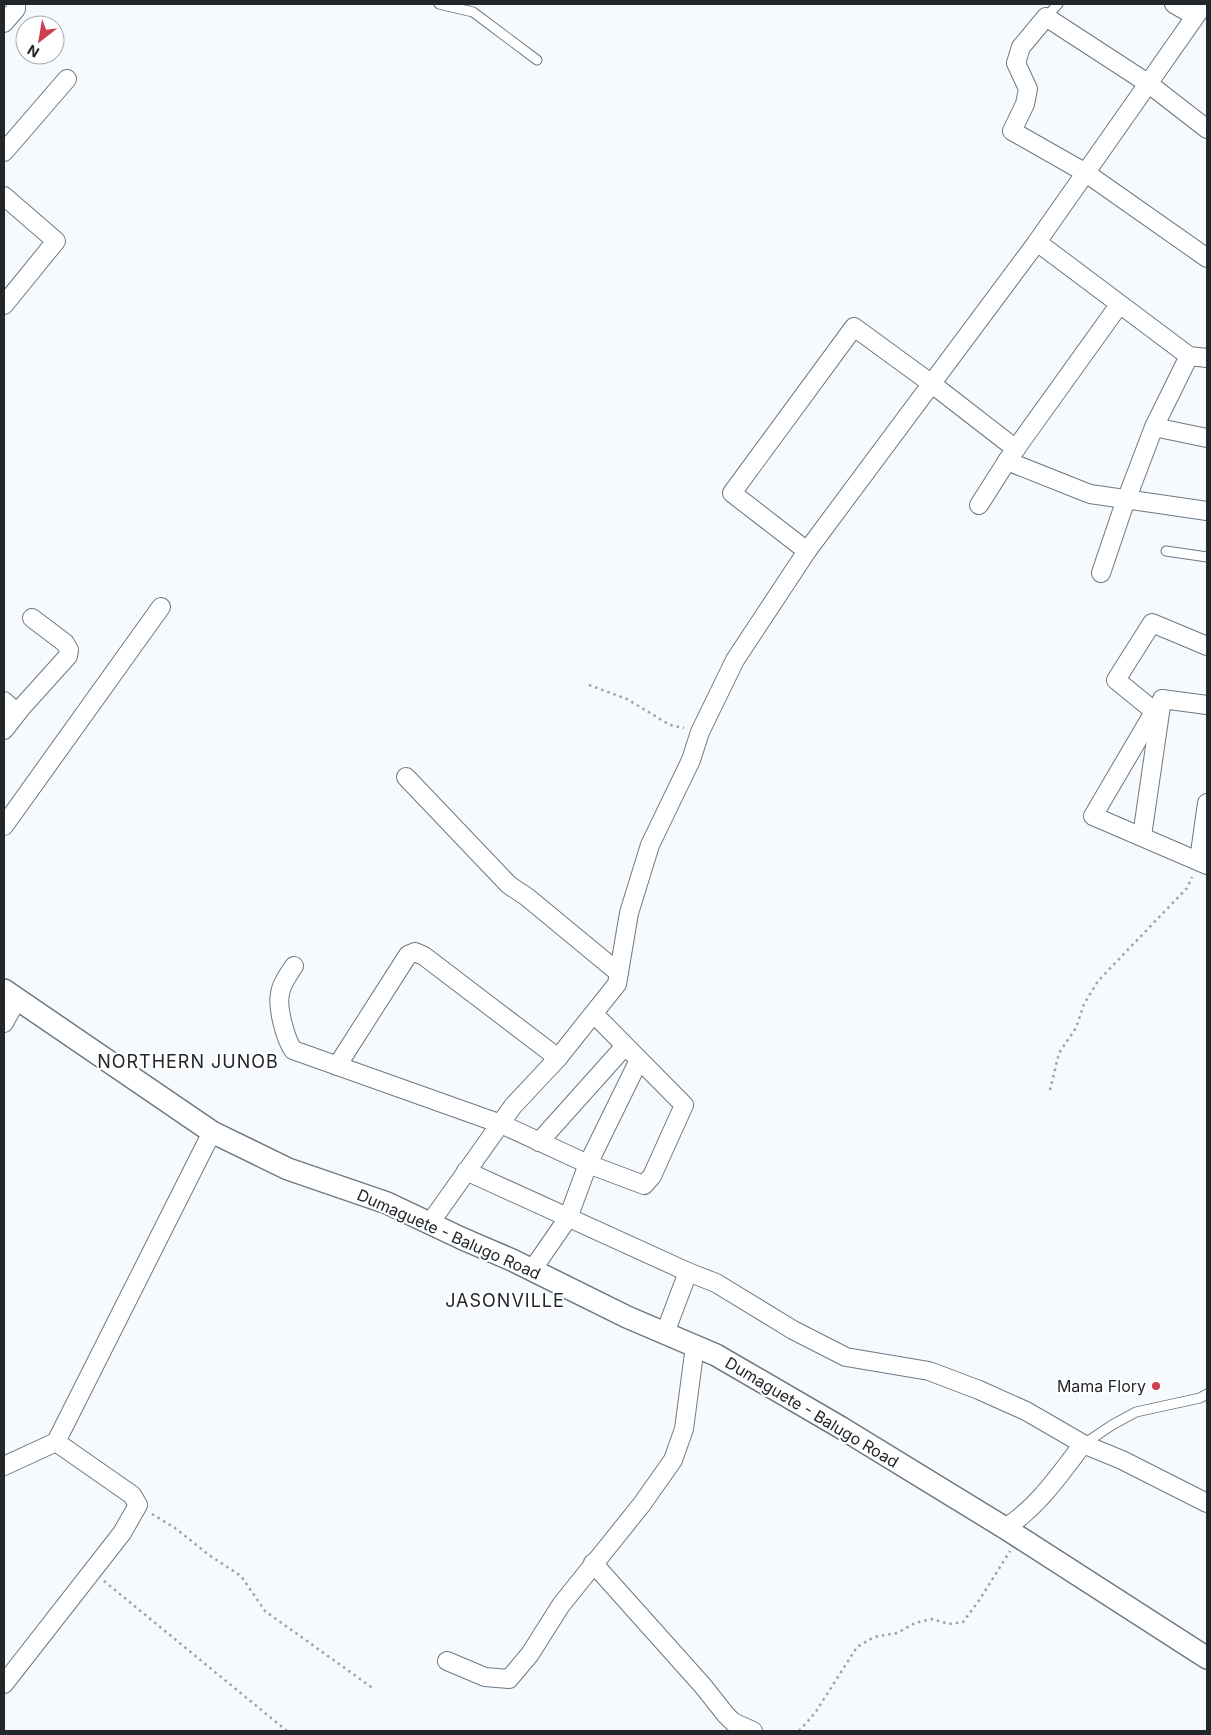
<svg xmlns="http://www.w3.org/2000/svg" width="1211" height="1735" font-family="Inter,sans-serif">
<rect width="100%" height="100%" fill="#f7fafd"/>
<g fill="none" stroke-linecap="round" stroke-linejoin="round">
<g stroke="#6b7985" stroke-width="11">
<g id="service">
<polyline points="439,4 473,12 537,60"/>
<polyline points="1046,17 1058,4"/>
<polyline points="1166,551 1207,557"/>
<polyline points="1084,1444 1112,1425 1136,1412 1200,1398 1207,1394"/>
</g>
</g>
<g stroke="#6b7985" stroke-width="20">
<g id="minor">
<polyline points="1174,4 1195,16"/>
<polyline points="4,23 16,9 16,4"/>
<polyline points="1207,129 1149,84 1046,17 1021,47 1016,63 1028,89 1025,104 1012,131 1086,173 1207,258"/>
<polyline points="4,152 67,79"/>
<polyline points="4,196 56,241 4,305"/>
<polyline points="1037,242 1189,356 1207,358"/>
<polyline points="1154,427 1207,438"/>
<polyline points="1007,461 1090,494 1207,511"/>
<polyline points="979,505 1007,461 1119,305"/>
<polyline points="807,551 732,493 854,327 932,384 1016,449"/>
<polyline points="1101,573 1122,511 1154,427 1189,356"/>
<polyline points="4,701 17,713"/>
<polyline points="1154,712 1093,816 1207,865"/>
<polyline points="1159,715 1116,680 1152,623 1207,646"/>
<polyline points="4,730 22,707 68,656 69,650 65,643 32,618"/>
<polyline points="406,777 509,885 527,897 619,973"/>
<polyline points="4,826 161,607"/>
<polyline points="1142,836 1162,699 1207,705"/>
<polyline points="1199,860 1207,803"/>
<path d="M294 966C289 974 281 984 280 994 277 1007 285 1038 293 1050L501 1124 588 1164 644 1185 652 1176 684 1105 594 1014"/>
<polyline points="4,1023 17,999"/>
<polyline points="337,1066 408,955 415,952 424,956 558,1058"/>
<polyline points="539,1142 625,1046"/>
<polyline points="466,1171 688,1272 716,1283 793,1330 846,1357 929,1371 979,1390 1026,1411 1083,1444 1122,1460 1207,1503"/>
<polyline points="430,1223 513,1106 558,1058 617,984 629,913 650,845 691,760 700,732 735,660 807,551 1037,242 1204,4"/>
<polyline points="532,1270 568,1218 588,1164 639,1060"/>
<polyline points="665,1333 688,1272"/>
<polyline points="4,1466 56,1442 212,1132"/>
<path d="M1005 1528C1038 1507 1060 1474 1083 1444"/>
<polyline points="593,1563 703,1686 726,1715 733,1722 753,1731"/>
<polyline points="447,1661 485,1677 509,1679 530,1654 561,1605 642,1504 673,1460 684,1429 695,1346"/>
<polyline points="4,1684 122,1533 138,1505 132,1495 56,1442"/>
</g>
</g>
<g stroke="#6b7985" stroke-width="24">
<polyline id="tertiary" points="4,990 212,1132 288,1169 387,1203 463,1239 512,1260 627,1317 716,1355 840,1427 1005,1528 1207,1658"/>
</g>
<g stroke="#9ea2a6" stroke-width="2.5" stroke-dasharray="2.5 4" stroke-linecap="butt">
<polyline points="589,685 627,699 670,725 684,728"/>
<polyline points="1050,1090 1059,1053 1076,1028 1084,1004 1098,981 1187,888 1192,877"/>
<polyline points="152,1514 175,1528 209,1555 241,1576 265,1611 374,1689"/>
<polyline points="104,1581 287,1731"/>
<polyline points="799,1731 815,1713 857,1647 874,1637 897,1633 915,1623 932,1619 949,1624 963,1622 980,1599 1010,1551"/>
</g>
<use href="#service" stroke="#fff" stroke-width="9"/>
<use href="#minor" stroke="#fff" stroke-width="18"/>
<use href="#tertiary" stroke="#fff" stroke-width="21"/>
</g>
<circle fill="#cf3f51" stroke="#fff" stroke-width="2" cx="1156" cy="1386" r="5"/>
<g text-anchor="middle" dominant-baseline="central" stroke-width="4" stroke-linejoin="round" paint-order="stroke">
<g font-size="16" fill="#22272c" stroke="#fff">
<text transform="translate(449 1234) rotate(24)">Dumaguete - Balugo Road</text>
<text transform="translate(812 1412) rotate(31)">Dumaguete - Balugo Road</text>
</g>
<g font-size="16" fill="#22272c" stroke="#fff" text-anchor="end">
<text x="1146" y="1386">Mama Flory</text>
</g>
<g font-size="18" letter-spacing="1" fill="#22272c" stroke="#fff">
<text x="188" y="1061">NORTHERN JUNOB</text>
<text x="505" y="1300">JASONVILLE</text>
</g>
</g>
<rect width="1211" height="1735" fill="none" stroke="#22272c" stroke-width="10"/>
<g transform="translate(40 40) rotate(211)"><circle r="24" fill="#ffffff" stroke="#a7a9ab"/>
<path d="M0-4L9 19L0 12L-9 19Z" fill="#cf3f51"/>
<text y="-8" font-size="14" font-weight="bold" text-anchor="middle" fill="#22272c">N</text>
</g>
</svg>
